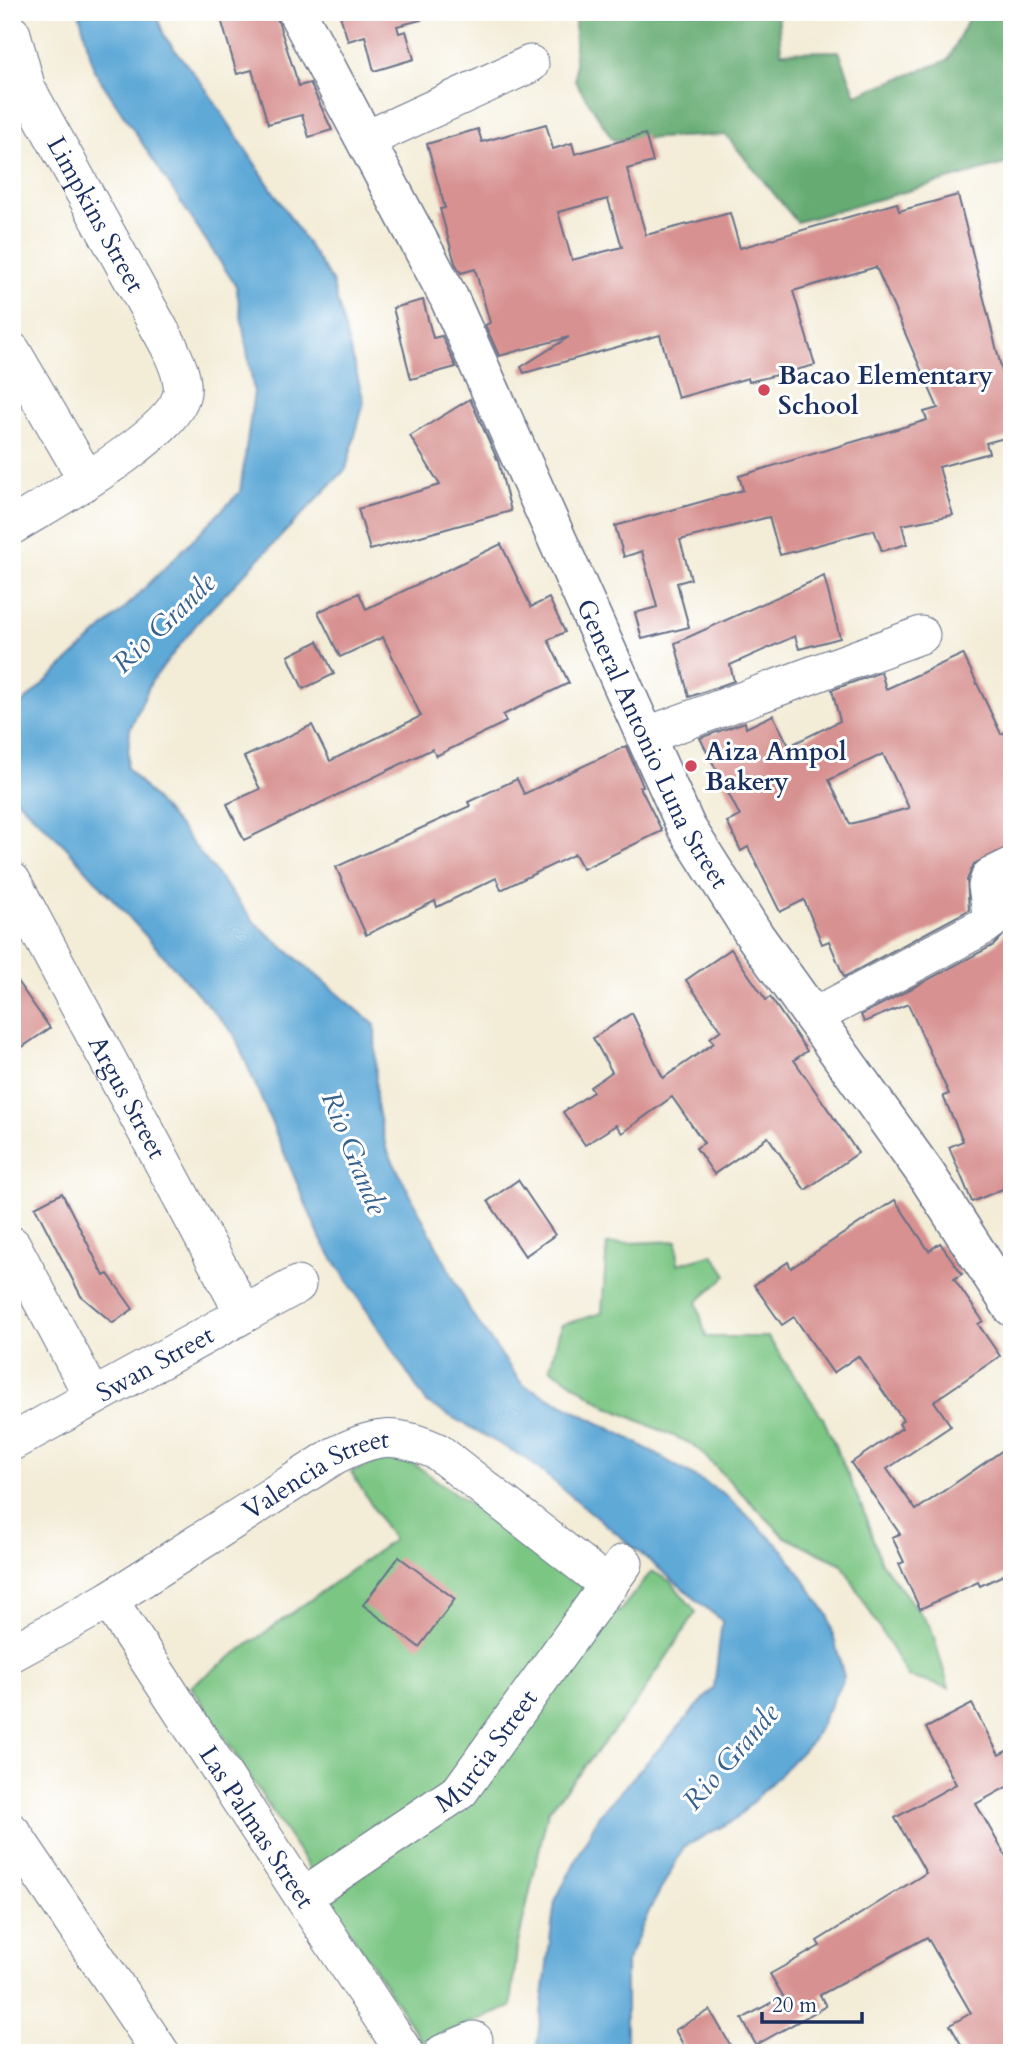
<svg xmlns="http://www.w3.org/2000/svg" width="1024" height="2065" font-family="Cardo,serif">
<rect width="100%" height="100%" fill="#fff"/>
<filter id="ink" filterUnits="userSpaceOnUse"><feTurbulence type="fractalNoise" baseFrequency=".0143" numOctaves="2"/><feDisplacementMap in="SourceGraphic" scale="14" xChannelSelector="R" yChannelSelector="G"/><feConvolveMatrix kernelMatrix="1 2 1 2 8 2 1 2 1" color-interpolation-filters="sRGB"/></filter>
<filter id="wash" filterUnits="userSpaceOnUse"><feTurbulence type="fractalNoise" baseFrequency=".00686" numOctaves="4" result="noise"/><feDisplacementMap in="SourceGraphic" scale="28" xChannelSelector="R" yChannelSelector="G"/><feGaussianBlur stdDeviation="1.57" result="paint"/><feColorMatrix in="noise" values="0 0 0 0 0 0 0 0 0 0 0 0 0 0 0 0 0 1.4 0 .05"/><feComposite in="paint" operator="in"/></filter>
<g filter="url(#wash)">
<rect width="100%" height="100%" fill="#f3ecd7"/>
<g fill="#7cc684" stroke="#4c7a71" stroke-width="2">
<polygon points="677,1241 678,1264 713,1254 727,1275 697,1302 706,1337 768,1337 823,1418 863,1510 881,1562 931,1628 949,1688 908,1677 842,1564 785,1537 694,1445 608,1407 550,1368 561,1325 602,1313 607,1244"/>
<polygon points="399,1453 619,1612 652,1571 671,1582 696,1612 637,1702 548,1811 517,1948 511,2007 422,2042 191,1686 393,1540 351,1472"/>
</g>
<polygon fill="#65ab72" stroke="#406d68" stroke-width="2" points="575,12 778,12 781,52 839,51 856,95 948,60 972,12 1012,12 1012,162 797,222 726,135 613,140 575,81"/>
<polygon fill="#5fa9d7" stroke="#3d6c9a" stroke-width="2" points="79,12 155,12 165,37 206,89 332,281 364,402 346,469 199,621 151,682 130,729 127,768 181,829 256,924 375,1025 376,1100 386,1148 472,1314 522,1384 630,1439 726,1495 784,1551 828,1615 844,1677 813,1740 736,1819 684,1847 649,1911 626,1964 626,2053 536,2053 555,1901 599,1815 714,1688 722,1621 528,1460 427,1403 321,1240 234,1034 66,847 12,795 13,712 125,608 240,492 254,392 236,286 94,70"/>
<g id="blocks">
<g fill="#d79190" fill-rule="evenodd">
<polygon points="219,12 275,12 299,86 310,83 332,130 309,137 302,115 268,124 252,70 237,74"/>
<polygon points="339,12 420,12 421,20 397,26 399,33 406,31 414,59 374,71 365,36 348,41"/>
<path d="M546 124 553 149 572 143 575 154 645 134 653 162 627 169 646 235 730 213 740 248 897 203 899 211 958 195 1012 411V436L986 443 989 453 939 467 953 515 902 525 907 544 882 551 874 530 780 555 769 517 680 540 691 579 677 583 689 627 642 639 635 613 657 607 642 551 624 557 615 526 743 490 739 476 927 420 924 412 938 408 876 267 793 291 815 365 749 382 748 378 678 398 660 335 524 373 521 367 569 337 499 356 485 325 490 323 475 269 461 273 455 263 440 209 445 208 427 144 478 129 482 142ZM608 199 622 247 572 260 558 212Z"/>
<polygon points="423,300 433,338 442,336 456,367 411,379 393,308"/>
<polygon points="470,399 498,461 511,511 370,550 358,509 440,485 410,436"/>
<polygon points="501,544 531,607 549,598 565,632 548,640 569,683 503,715 506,722 436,756 432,749 244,840 227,804 260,789 244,757 312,725 330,761 421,716 383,637 340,657 318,612 359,593 366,609"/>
<polygon points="824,576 840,638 799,649 795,636 730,665 734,681 689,697 675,643"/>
<polygon points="318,641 334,674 303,689 288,656"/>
<path d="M963 654 1001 734 1012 729V845L974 864 967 880 969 910 844 977 829 941 822 944 804 900 780 912 748 847 741 851 727 822 740 816 700 738 745 722 746 728 773 715 789 746 840 721 832 690 881 672 886 689ZM883 754 909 808 850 824 829 780Z"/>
<polygon points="626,746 643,786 640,787 662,831 583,869 575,854 501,890 496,878 437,907 435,901 366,935 336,867 470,806 468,802 517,779 524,794"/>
<polygon points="1012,926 1012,1185 972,1202 949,1147 963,1141 943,1096 949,1094 908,1004 864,1022 861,1015 994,945"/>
<polygon points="731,949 766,1000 770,997 807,1051 794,1060 858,1153 805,1190 768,1137 714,1174 696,1148 704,1143 672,1097 622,1133 616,1125 585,1145 563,1112 593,1092 590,1087 612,1072 593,1038 632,1013 663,1078 714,1043 710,1038 721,1030 686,980"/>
<polygon points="12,974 50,1028 12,1054"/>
<polygon points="518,1180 555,1235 525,1256 488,1201"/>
<polygon points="62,1193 104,1276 108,1274 133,1309 113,1323 81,1296 35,1207"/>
<polygon points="895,1200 929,1251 940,1243 962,1274 954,1279 983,1321 978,1324 1000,1356 934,1401 951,1426 887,1469 916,1510 1012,1444 1012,1571 980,1586 978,1582 920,1609 899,1564 904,1562 892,1537 900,1534 851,1463 902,1428 899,1424 903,1420 858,1356 833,1373 794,1317 782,1325 754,1285 788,1262 791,1268"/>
<polygon points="399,1557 455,1599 419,1647 363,1605"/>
<polygon points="972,1704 999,1755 1012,1748 1012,1784 976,1804 1012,1867 1012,2053 966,2053 950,2025 971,2013 927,1937 820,1995 826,2006 756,2045 742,2019 783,1996 770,1974 820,1946 817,1941 926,1873 895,1818 956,1784 926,1728"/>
<polygon points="710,2010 735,2053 688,2053 675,2030"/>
</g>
</g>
</g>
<g filter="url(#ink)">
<use href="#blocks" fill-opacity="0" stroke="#677188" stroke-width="2"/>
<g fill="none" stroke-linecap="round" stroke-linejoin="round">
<g stroke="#677188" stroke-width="39">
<g id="street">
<path id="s1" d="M12 34 27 89 169 346C175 360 184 377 182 392 176 434 49 503 12 526"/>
<polyline points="365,140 530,64"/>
<polyline points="12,351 87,480"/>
<polyline points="645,736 921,635"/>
<path id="s2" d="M12 881 244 1314"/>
<polyline points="813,1017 984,926 992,920 987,886 990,877 1012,866"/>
<polyline points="12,1245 93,1397"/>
<path id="s3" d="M12 1442 297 1285"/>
<path id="s4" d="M109 1600 405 2053"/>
<path id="s5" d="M12 1653 109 1600 334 1456C376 1435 395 1432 438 1452L609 1586"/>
<polyline points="12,1832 161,2053"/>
<path id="s6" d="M305 1895 460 1791 624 1563"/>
<polyline points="443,2053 474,2040"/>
</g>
</g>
<g stroke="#677188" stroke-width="41">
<g id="secondary">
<path id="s7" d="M297 12 449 298 686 827 755 936 926 1174 1012 1307"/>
</g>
</g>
<use href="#street" stroke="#fff" stroke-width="37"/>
<use href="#secondary" stroke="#fff" stroke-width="38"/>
</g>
</g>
<g fill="#d1495b" stroke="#fff" stroke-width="2.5">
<circle cx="764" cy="390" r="7"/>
<circle cx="691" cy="766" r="7"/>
</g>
<g text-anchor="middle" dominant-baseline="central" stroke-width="6" stroke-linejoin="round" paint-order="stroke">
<g font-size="26" fill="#1b2f5e" stroke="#fff">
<text stroke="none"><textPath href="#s1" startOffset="200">Limpkins Street</textPath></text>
<text stroke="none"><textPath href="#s7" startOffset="814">General Antonio Luna Street</textPath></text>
<text stroke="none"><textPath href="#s2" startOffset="245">Argus Street</textPath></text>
<text stroke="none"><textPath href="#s3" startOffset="163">Swan Street</textPath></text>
<text stroke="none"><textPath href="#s5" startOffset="354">Valencia Street</textPath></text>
<text stroke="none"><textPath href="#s6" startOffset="234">Murcia Street</textPath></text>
<text stroke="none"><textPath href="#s4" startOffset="271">Las Palmas Street</textPath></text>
</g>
<g font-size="26" font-weight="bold" fill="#1b2f5e" stroke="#fff" text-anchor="start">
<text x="778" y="375">Bacao Elementary<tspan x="778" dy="30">School</tspan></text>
<text x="705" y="751">Aiza Ampol<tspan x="705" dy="30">Bakery</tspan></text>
</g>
<g font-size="28" font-style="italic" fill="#36608e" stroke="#fff">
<text transform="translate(164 623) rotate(-44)">Rio Grande</text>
<text transform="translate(354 1153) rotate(68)">Rio Grande</text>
<text transform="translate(731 1757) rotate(-49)">Rio Grande</text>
</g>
</g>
<rect width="1024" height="2065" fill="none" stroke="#fff" stroke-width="42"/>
<path d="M762 2012v10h100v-10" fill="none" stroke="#1b2f5e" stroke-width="3.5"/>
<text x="772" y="2012" font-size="21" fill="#1b2f5e" stroke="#ffffff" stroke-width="5" paint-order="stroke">20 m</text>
</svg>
